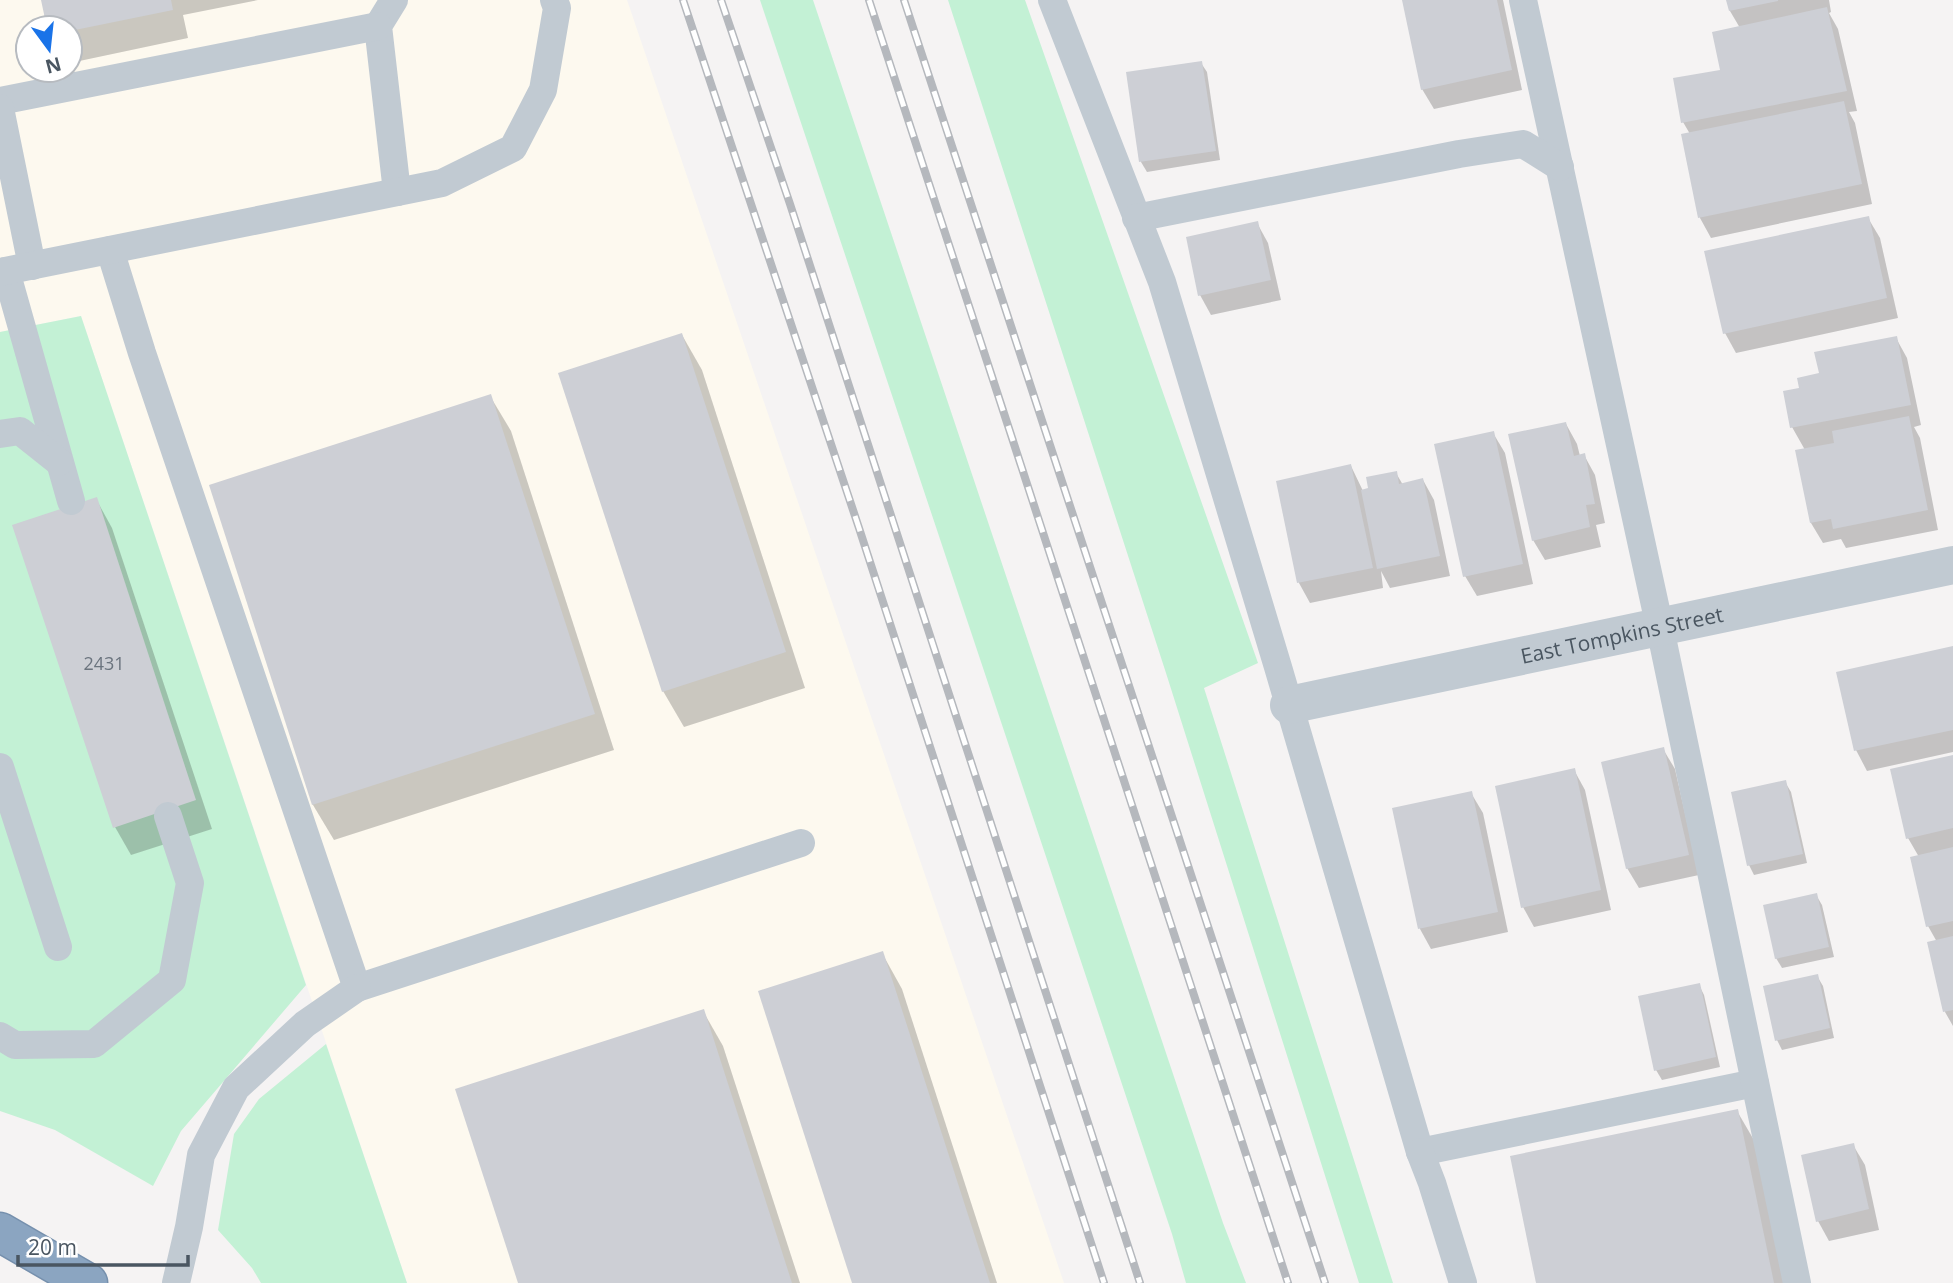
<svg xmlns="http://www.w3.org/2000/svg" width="1953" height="1283" font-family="'Open Sans',sans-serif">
<rect width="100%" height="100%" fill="#f5f3f3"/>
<path fill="#fdf9ef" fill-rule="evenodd" d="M0 0H627L1064 1283H407L81 316 0 332ZM28 28H70V70H28Z"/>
<g fill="#c3f1d5">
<polygon points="760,0 813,0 1223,1223 1246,1283 1186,1283 1172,1234"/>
<polygon points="948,0 1025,0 1258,663 1204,688 1393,1283 1359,1283 1166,673"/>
<polygon points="81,316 306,985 181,1131 153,1186 55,1130 0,1111 0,332"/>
<polygon points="326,1044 407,1283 261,1283 252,1268 218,1230 234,1134 259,1099"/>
</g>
<g fill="#0003">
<polygon points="43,0 258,0 183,15 188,38 70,63 70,28 49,28"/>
<polygon points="1404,0 1503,0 1522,90 1434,109 1422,89"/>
<polygon points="1728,0 1829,0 1831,12 1829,13 1838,29 1857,111 1849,112 1855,123 1872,204 1711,238 1700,218 1683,136 1690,134 1683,122 1722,72 1740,28 1730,11"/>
<polygon points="1201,63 1207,72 1220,160 1147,172 1141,162 1128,74"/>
<polygon points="1868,218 1880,238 1898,318 1736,353 1725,333"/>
<polygon points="1257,223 1268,243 1281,300 1211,315 1200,295"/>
<polygon points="682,335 702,370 805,688 684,727 663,691"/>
<polygon points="1896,338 1907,358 1921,425 1914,427 1920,438 1938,530 1846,548 1841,539 1823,543 1811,523 1805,450 1792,427 1801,389 1821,375"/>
<polygon points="490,396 511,431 614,750 334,840 313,805 211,486"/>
<polygon points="1566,424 1577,444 1580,456 1584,455 1595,475 1605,523 1596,525 1601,547 1545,560 1533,540"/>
<polygon points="1493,433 1505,453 1533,584 1477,596 1465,576"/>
<polygon points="1351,466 1363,491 1370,490 1396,473 1403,485 1423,480 1434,500 1450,576 1390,588 1381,571 1383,588 1310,603 1299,583 1278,482"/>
<polygon points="96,499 112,528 212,829 131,855 115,827"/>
<polygon points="1953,648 1953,752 1867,771 1856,750"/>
<polygon points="1663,749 1675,769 1699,875 1639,888 1627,868"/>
<polygon points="1953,756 1953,1026 1945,1012 1937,942 1928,926 1919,857 1908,838"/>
<polygon points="1574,770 1585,790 1611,910 1534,927 1523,907"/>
<polygon points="1785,782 1791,792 1807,863 1754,875 1749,865"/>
<polygon points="1471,793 1483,813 1508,932 1431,949 1420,929 1394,809"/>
<polygon points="1816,895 1822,905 1834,957 1782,968 1776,958"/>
<polygon points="882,953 902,989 997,1283 854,1283"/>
<polygon points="1817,976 1823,986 1834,1038 1782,1050 1777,1040"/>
<polygon points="1699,985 1704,995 1720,1067 1662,1080 1656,1070"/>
<polygon points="703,1011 723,1046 800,1283 519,1283"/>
<polygon points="1737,1111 1758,1147 1786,1283 1538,1283"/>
<polygon points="1853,1145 1865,1165 1879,1230 1829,1241 1818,1221"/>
</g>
<g fill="#cdcfd5">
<polygon points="41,0 171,0 173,10 70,31 70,28 47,28"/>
<polygon points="1402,0 1497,0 1512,70 1421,90"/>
<polygon points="1726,0 1778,0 1778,1 1729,11"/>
<polygon points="1827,7 1847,91 1681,123 1673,78 1720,70 1712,32"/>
<polygon points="1202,61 1216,151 1139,162 1126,72"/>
<polygon points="1844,101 1862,184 1698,218 1681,134"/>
<polygon points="1869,216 1887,298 1723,334 1704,251"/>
<polygon points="1258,221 1271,280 1198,296 1186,237"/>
<polygon points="682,333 786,652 662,692 558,373"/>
<polygon points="1897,336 1911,405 1790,428 1783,391 1799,388 1797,378 1819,373 1814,352"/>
<polygon points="491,394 595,714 312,805 209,485"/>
<polygon points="1909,416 1928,510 1833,529 1831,519 1810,523 1795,450 1834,443 1832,431"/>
<polygon points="1566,422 1574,456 1585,453 1595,504 1586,505 1590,527 1532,541 1508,434"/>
<polygon points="1494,431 1523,564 1463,577 1434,444"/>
<polygon points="1351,464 1373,568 1297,583 1276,481"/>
<polygon points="1397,471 1399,484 1423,478 1440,556 1377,569 1361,490 1368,488 1366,477"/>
<polygon points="97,497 196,800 113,828 12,525"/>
<polygon points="1953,646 1953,730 1854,751 1836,672"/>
<polygon points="1664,747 1689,855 1626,869 1601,762"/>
<polygon points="1953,755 1953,828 1906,839 1890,769"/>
<polygon points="1575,768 1601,890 1521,908 1495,786"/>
<polygon points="1786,780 1803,854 1747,866 1731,792"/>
<polygon points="1472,791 1498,912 1418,929 1392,808"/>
<polygon points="1953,847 1953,921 1926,927 1910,857"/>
<polygon points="1817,893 1829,947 1775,959 1763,905"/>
<polygon points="1953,936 1953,1010 1943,1012 1927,942"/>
<polygon points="883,951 990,1283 852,1283 758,991"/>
<polygon points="1818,974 1830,1028 1775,1041 1763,986"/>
<polygon points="1700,983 1716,1057 1654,1071 1638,996"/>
<polygon points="704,1009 792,1283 518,1283 455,1089"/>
<polygon points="1738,1109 1774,1283 1536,1283 1510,1156"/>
<polygon points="1854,1143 1869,1209 1816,1222 1801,1155"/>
</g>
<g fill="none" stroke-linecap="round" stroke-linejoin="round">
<g stroke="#7690ad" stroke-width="41">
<polyline id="highway" points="0,1232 88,1283"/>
</g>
<g stroke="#c1cad2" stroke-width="28">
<polyline points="394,0 378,26 397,192"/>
<polyline points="1052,0 1162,282 1278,667 1420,1152 1755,1083"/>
<polyline points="1523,0 1660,628 1797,1283"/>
<polyline points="0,101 378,26"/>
<polyline points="0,108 32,266"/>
<polyline points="1136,218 1459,154 1523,144 1560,167"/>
<polyline points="110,250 142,353 357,988 801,843"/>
<polyline points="6,271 71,501"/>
<polyline points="0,272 442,183 513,148 543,90 557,8 554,0"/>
<polyline points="0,434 20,431 59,462"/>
<polyline points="0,767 58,947"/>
<polyline points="0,1036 15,1045 94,1044 172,980 190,883 168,816"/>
<polyline points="1420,1152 1432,1183 1463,1283"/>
<polyline points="176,1283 189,1227 201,1155 236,1088 305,1024 357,988"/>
</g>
<path stroke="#c1cad2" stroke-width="38" id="s1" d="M1289 705 1953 565"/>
<use href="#highway" stroke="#8ba5c1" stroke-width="38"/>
<g stroke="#b5b8bd" stroke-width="8">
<g id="rail">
<polyline points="683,0 859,528 1104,1283"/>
<polyline points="721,0 790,204 1140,1283"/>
<polyline points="869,0 1288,1283"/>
<polyline points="904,0 1325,1283"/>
</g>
</g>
<use href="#rail" stroke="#fff" stroke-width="5" stroke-dasharray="16" stroke-linecap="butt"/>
</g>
<g text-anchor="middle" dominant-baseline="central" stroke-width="5" stroke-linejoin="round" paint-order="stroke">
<g font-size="18" fill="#6b747e">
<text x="104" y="663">2431</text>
</g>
<g font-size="21" fill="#4a5661" stroke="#fff">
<text stroke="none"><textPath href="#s1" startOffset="340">East Tompkins Street</textPath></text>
</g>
</g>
<g transform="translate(49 49) rotate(165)"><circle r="33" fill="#ffffff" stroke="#b7bbc0" stroke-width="2"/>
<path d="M0-5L12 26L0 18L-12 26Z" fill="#1a73e8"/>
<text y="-10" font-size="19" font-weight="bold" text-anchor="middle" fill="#4a5661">N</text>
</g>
<path d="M18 1255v10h170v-10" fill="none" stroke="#4a5661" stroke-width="3.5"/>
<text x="28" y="1255" font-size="21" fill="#4a5661" stroke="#ffffff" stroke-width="5" paint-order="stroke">20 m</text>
</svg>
